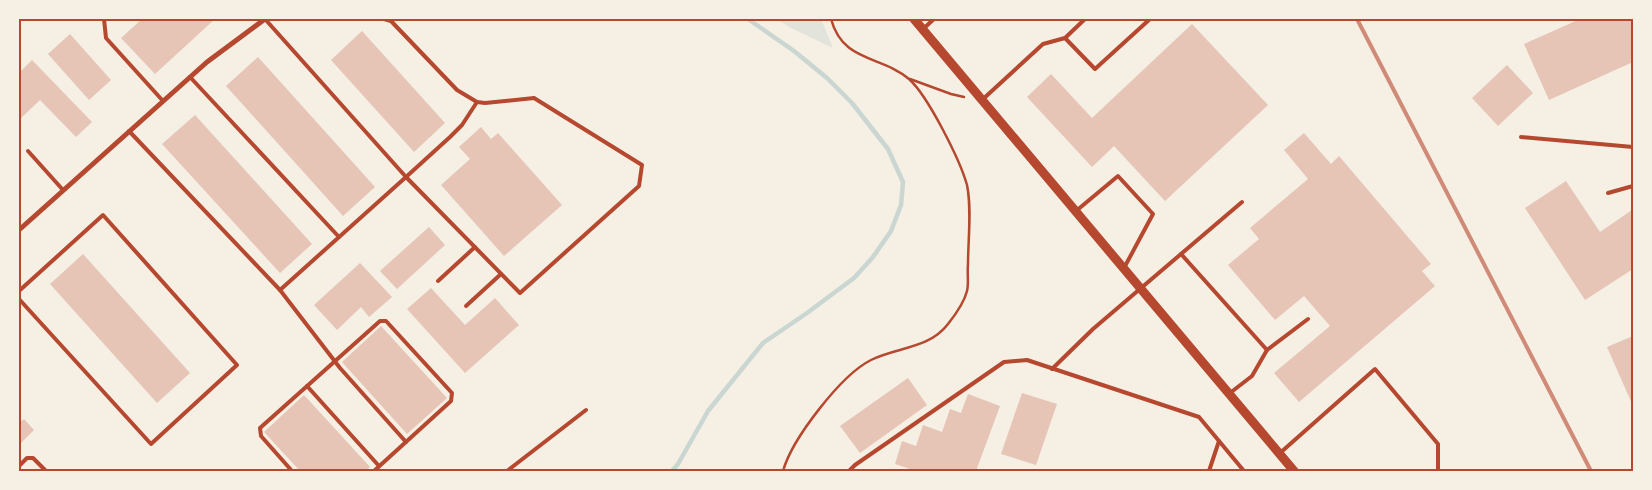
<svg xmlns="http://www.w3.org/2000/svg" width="1652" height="490" font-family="Poppins,sans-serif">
<rect width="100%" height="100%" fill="#f6efe4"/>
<polygon fill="#e2e4dc" points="776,19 821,19 833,48 791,28"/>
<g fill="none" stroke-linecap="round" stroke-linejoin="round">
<polyline stroke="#c9d6d2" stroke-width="4.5" points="672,471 678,464 708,411 763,343 807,313 854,278 873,257 891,231 901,205 903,182 888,149 852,103 827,78 794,51 748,19"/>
</g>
<g fill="#e6c5b7">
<polygon points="142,19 215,19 155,74 121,38"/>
<polygon points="1580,19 1633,19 1633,62 1549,100 1524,44"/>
<polygon points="1192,24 1268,105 1165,201 1114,146 1092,167 1027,97 1051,74 1092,118"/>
<polygon points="362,31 445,123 414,152 331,60"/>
<polygon points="70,34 111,80 89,100 48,54"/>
<polygon points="258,57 375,187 343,216 226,86"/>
<polygon points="32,60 92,122 76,137 40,100 19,120 19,73"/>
<polygon points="1507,65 1533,93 1498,126 1472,98"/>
<polygon points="195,115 312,244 280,273 162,144"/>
<polygon points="481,127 491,139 498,133 562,205 504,256 441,185 470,159 459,147"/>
<polygon points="1304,133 1331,164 1339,156 1431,264 1422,271 1435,286 1299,402 1274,373 1330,326 1304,296 1275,320 1228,265 1259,239 1250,228 1308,179 1284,150"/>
<polygon points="1566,181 1600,232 1632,210 1633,212 1633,269 1585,300 1525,208"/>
<polygon points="429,227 445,245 397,289 380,271"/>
<polygon points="83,254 190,373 157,403 50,284"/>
<polygon points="360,263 392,297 369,317 361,307 337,330 314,305"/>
<polygon points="431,288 465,325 495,298 519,325 465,373 407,309"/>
<polygon points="381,326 447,398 407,434 342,362"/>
<polygon points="1633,336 1633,406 1607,347"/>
<polygon points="908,378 927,405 860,453 840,426"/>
<polygon points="1022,393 1057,404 1036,465 1001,454"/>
<polygon points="968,394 1000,406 976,471 916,471 895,464 902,441 916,446 923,425 942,432 950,409 961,413"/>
<polygon points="304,395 370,467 365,471 300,471 264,432"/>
<polygon points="19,418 22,421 24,419 34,430 19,445"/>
</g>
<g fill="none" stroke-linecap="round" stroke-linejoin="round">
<g stroke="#b5482f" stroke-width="2.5">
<polyline points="910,79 951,94 964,97"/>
<path d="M783 471C792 439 841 375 871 360 897 347 929 349 948 324 956 314 964 303 967 291 969 283 967 273 968 264 968 240 972 209 967 185 960 160 928 96 909 79 881 55 843 63 831 19"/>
</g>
<g stroke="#b5482f" stroke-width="4">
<polyline points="104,19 106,38 163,101"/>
<polyline points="265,19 406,177 450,137 462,125 477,102"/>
<polyline points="923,29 934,19"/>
<polyline points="1065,38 1095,69 1150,19"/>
<polyline points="190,77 339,237"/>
<polyline points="982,100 1043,44 1065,38 1085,19"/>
<polyline points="129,131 280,290 406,177 520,293 639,186 642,165 534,98 485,103 477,102 457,90 391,21 384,19"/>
<polyline points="1521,137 1633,147"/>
<polyline points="28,151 63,190"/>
<polyline points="1608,193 1633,186"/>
<polyline points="1076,211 1118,176 1153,214 1124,268"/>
<polyline points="1181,254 1267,350 1308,319"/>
<polyline points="438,281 475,247"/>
<polyline points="280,290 340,368 406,442"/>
<polyline points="19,291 103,215 237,365 151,444 19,299"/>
<polyline points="466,306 501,274"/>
<polyline points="1052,369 1093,329 1242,202"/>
<polyline points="307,386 379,466"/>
<polyline points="1230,393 1252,376 1267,350"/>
<polyline points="1280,453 1375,369 1438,444 1438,471"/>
<polyline points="19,466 27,458 33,458 46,471"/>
<polyline points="292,471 261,436 260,428 380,321 386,321 452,393 451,401 374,471"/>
<polyline points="507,471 586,410"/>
<polyline points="849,471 855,465 1004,362 1027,360 1199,417 1244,471"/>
<polyline points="1209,471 1219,441"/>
</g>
<polyline stroke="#b5482f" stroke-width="5" points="19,230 207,62 265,19"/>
<polyline stroke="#b5482f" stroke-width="9" points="914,19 1294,471"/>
<polyline stroke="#cf8b77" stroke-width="4" points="1357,19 1591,471"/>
</g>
<rect width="1652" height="490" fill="none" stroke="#f6efe4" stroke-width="40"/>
<rect x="20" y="20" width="1612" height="450" fill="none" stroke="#b5482f" stroke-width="2"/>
</svg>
